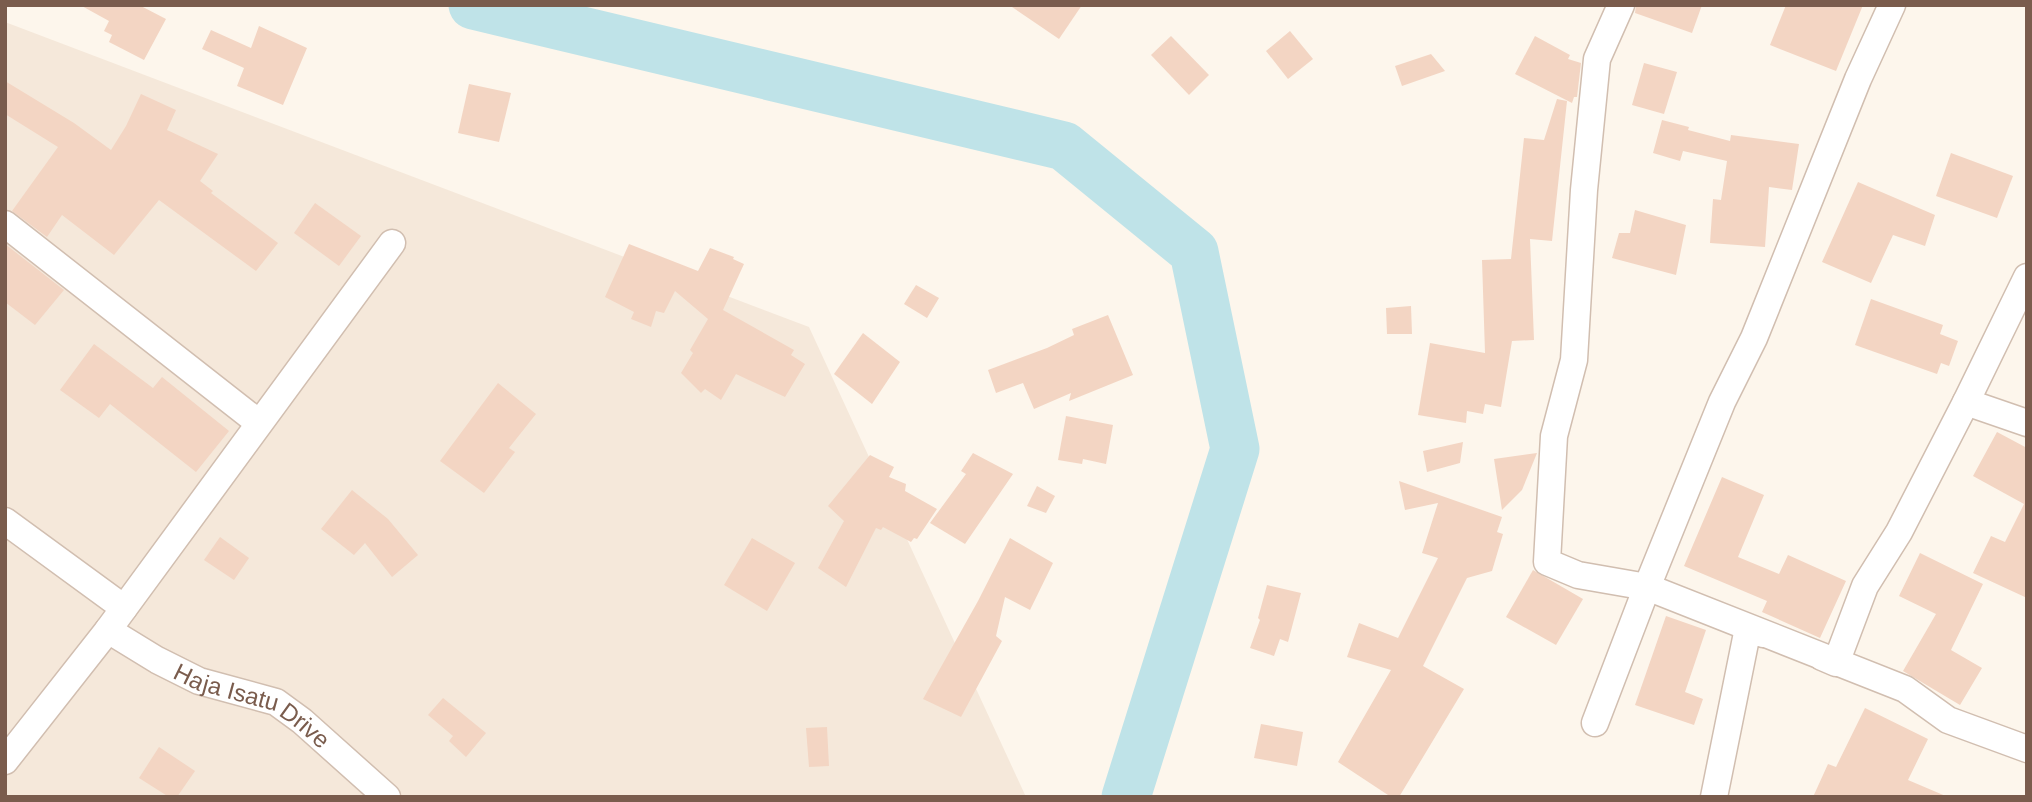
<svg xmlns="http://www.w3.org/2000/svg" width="2032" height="802" font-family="Arial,sans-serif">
<rect width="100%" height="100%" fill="#fdf6ec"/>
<polygon fill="#f5e8da" points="5,22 809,327 1026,797 5,797"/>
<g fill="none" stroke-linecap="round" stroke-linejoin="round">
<polyline stroke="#bfe3e8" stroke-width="49" points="473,5 1064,146 1194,252 1235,449 1126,797"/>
</g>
<g fill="#f3d5c3">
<polygon points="80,5 139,5 166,19 144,60 109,42 112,35 104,31 109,21"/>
<polygon points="1009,5 1082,5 1059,39"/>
<polygon points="1636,5 1702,5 1692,33 1635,13"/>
<polygon points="1786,5 1863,5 1836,71 1770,45"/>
<polygon points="259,26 307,48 283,105 237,86 244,68 202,49 211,30 251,48"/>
<polygon points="1290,31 1313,59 1288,79 1266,51"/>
<polygon points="1171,36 1209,75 1189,95 1151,55"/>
<polygon points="1535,36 1570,55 1568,59 1581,63 1577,97 1574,97 1572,103 1515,74"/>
<polygon points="1431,54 1445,71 1402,86 1395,66"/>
<polygon points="1644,63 1677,72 1664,114 1632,105"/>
<polygon points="5,81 74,123 111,150 126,126 141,94 176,110 167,130 218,154 200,181 213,191 211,193 278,243 256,271 159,200 114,255 62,215 47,237 12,211 58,147 5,114"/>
<polygon points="469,84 511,93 499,142 458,133"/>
<polygon points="1557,99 1567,101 1552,241 1530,239 1534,340 1512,341 1501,407 1485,404 1483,414 1467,411 1466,423 1418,415 1430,343 1485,353 1482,260 1511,259 1524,138 1544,140"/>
<polygon points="1662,120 1689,127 1688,130 1730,141 1731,135 1799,144 1792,190 1769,187 1765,247 1710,243 1713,199 1721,200 1727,161 1683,151 1680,161 1653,153"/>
<polygon points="1951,153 2013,176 1997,218 1936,196"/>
<polygon points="1858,182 1935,215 1925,246 1893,235 1871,283 1822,262"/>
<polygon points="315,203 361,236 339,266 294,233"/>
<polygon points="1635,210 1686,225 1676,275 1612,258 1619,233 1630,233"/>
<polygon points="5,244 64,290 35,325 5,302"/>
<polygon points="629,244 698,271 710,248 734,257 733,259 744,264 723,310 794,350 791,355 805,364 785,397 736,374 721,400 705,389 701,393 681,373 693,353 690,350 708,319 675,291 664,313 656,311 651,327 631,319 634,312 605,297"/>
<polygon points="916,285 939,298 927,318 904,304"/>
<polygon points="1871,299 1943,325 1940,334 1958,341 1949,366 1941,363 1937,374 1855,345"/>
<polygon points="1411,306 1412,334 1387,334 1386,308"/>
<polygon points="1108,315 1133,375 1069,401 1071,393 1034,409 1023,383 996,393 988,370 1047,348 1074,335 1072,329"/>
<polygon points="863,333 900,362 872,404 834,374"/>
<polygon points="94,344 153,388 162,377 229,431 196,472 110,404 99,418 60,390"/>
<polygon points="498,383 536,414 509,448 515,452 484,493 440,461"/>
<polygon points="1066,416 1113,425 1106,464 1083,459 1082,464 1058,460"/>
<polygon points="1997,432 2027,448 2027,598 1973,573 1991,536 2005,542 2024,504 1973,476"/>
<polygon points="1463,442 1460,463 1427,472 1423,451"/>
<polygon points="973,453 1013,474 965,544 930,523 966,474 961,471"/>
<polygon points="1537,453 1522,490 1502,510 1494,459"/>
<polygon points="870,455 894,467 889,477 906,484 905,491 937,509 917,539 914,538 911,542 883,527 881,530 876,528 846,587 818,568 844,521 828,506"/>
<polygon points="1722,477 1764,495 1738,557 1779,574 1788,555 1846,581 1820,638 1762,612 1767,601 1684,566"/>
<polygon points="1399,481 1502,517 1497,532 1503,534 1492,571 1467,578 1423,666 1464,689 1399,797 1391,797 1338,762 1391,670 1347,657 1359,623 1398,638 1438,558 1422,553 1438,503 1405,510"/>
<polygon points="1037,486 1055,496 1046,513 1027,506"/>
<polygon points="352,490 388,519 418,555 392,577 365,543 354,555 321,529"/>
<polygon points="220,537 249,558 234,580 204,560"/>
<polygon points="752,538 795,563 767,611 724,585"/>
<polygon points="1010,538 1053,563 1030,610 1005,597 996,636 1002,641 961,717 923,699 978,601"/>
<polygon points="1920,553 1983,584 1951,650 1982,668 1960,705 1903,671 1936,614 1899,596"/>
<polygon points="1533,570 1583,599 1556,645 1506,617"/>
<polygon points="1267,585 1301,593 1288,642 1280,639 1274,656 1250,648 1260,620 1258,618"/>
<polygon points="1666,616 1706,630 1685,692 1703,699 1694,725 1635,705"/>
<polygon points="443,698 486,733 466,757 449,741 453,736 428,715"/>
<polygon points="1865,708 1928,739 1908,780 1948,797 1813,797 1828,764 1836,767"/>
<polygon points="1261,724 1303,732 1297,766 1254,758"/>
<polygon points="827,727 829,766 809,767 806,728"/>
<polygon points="159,747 195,771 177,797 169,797 139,778"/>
</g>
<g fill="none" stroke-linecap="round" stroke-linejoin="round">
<g stroke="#d1beb0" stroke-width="29">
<g id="minor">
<polyline points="1621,5 1597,59 1584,190 1574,360 1554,436 1547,562 1578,575 1647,587 1905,689 1948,720 2027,749"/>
<polyline points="5,224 259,423"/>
<polyline points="1966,402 2027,423"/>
<polyline points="5,521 124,608"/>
<path id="s1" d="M108 630 157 660 199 681 276 702 302 721 387 797"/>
<polyline points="1822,657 1836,663 1865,586 1899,532 1966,402 2027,277"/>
<polyline points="1595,723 1647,587 1722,402 1754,338 1858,79 1892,5"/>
<polyline points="5,761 108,630 392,243"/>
<polyline points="1714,797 1748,628 1763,634"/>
</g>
</g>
<use href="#minor" stroke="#fff" stroke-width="26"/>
</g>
<g text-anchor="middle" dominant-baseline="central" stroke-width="5" stroke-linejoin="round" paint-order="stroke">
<g font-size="24" fill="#7a5c4d" stroke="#fffaf3">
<text stroke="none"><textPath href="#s1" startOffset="164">Haja Isatu Drive</textPath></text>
</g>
</g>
<rect width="2032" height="802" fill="none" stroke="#7a5c4d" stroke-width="14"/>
</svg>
